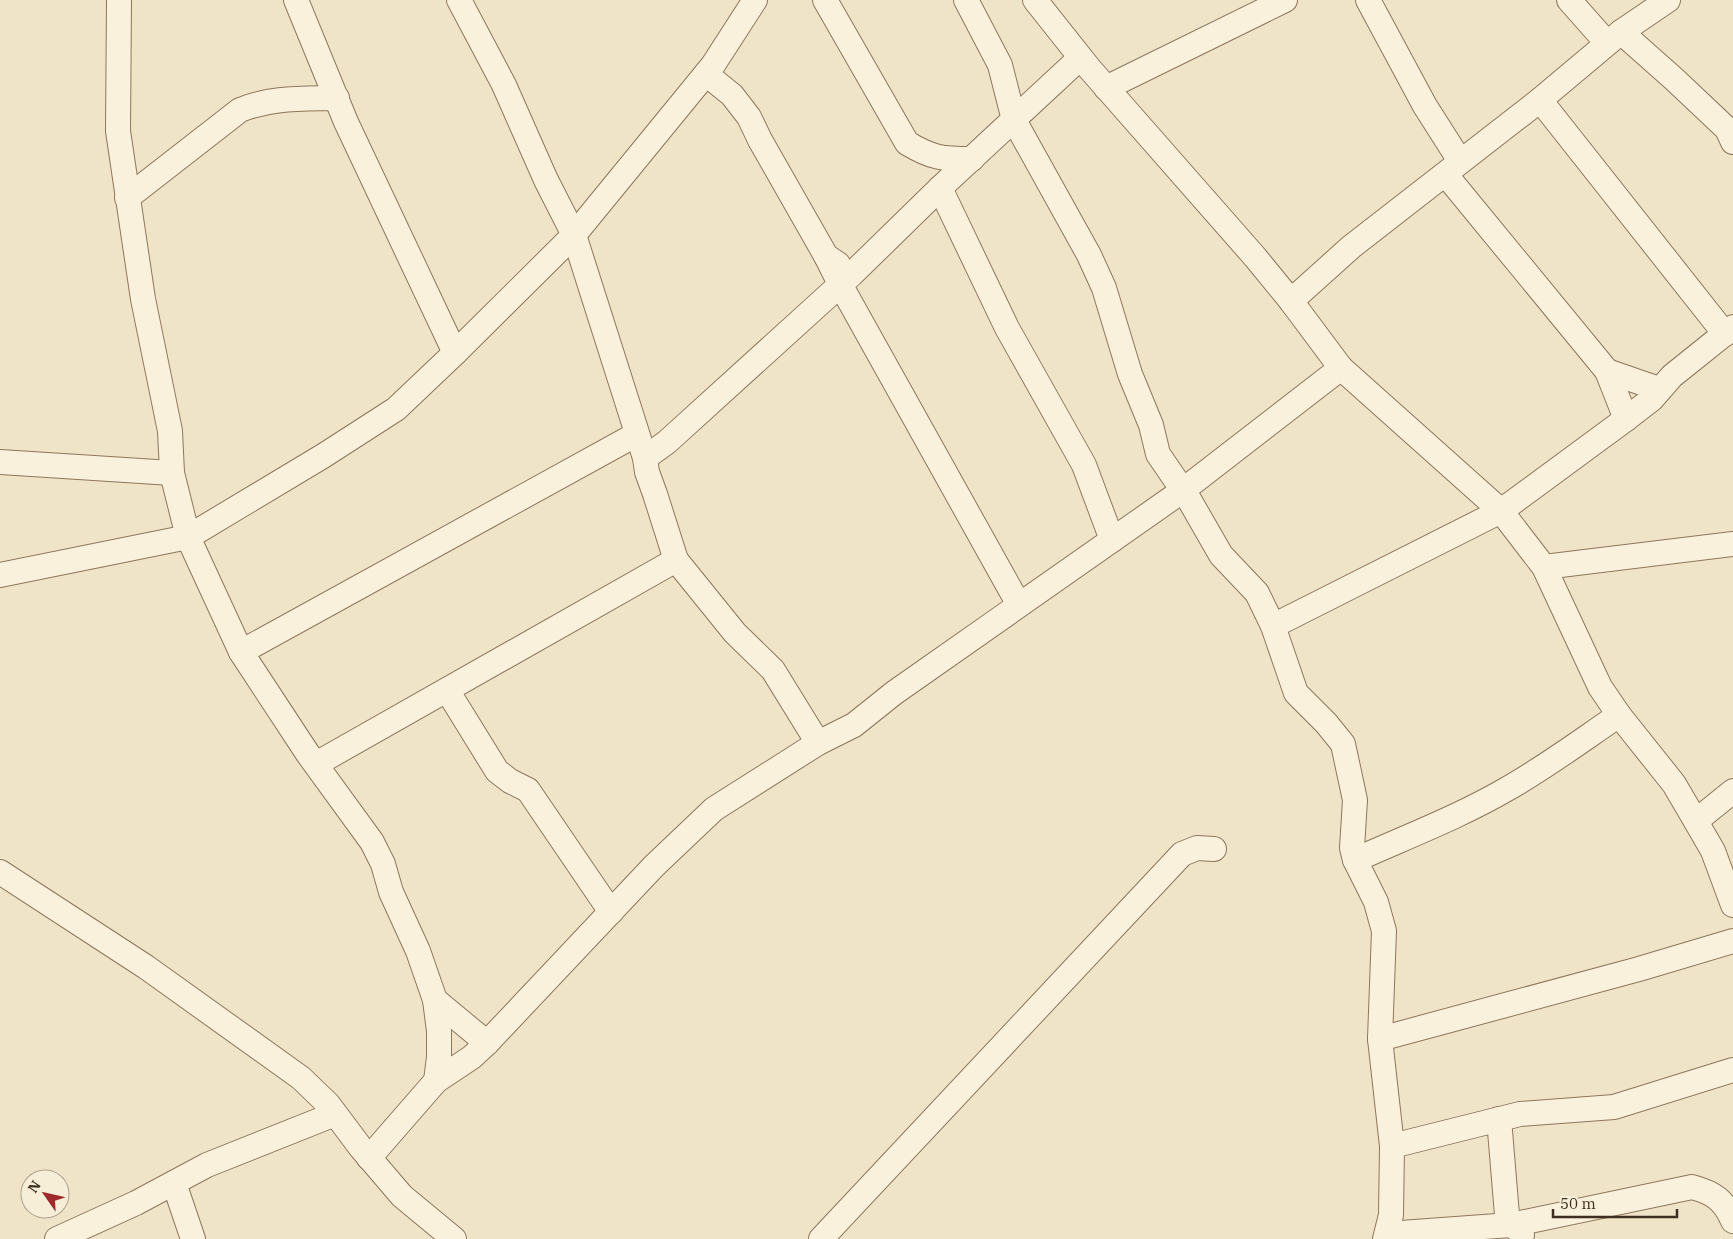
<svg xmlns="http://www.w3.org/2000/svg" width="1733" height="1239" font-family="'IBM Plex Serif',serif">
<rect width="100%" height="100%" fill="#f0e4c8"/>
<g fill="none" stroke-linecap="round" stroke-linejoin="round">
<g stroke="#8d765c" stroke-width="26">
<g id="minor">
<polyline points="119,0 118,131 143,299 170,431 172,473 188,537 241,652 308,754 372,842 383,864 391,892 418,951 435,1000 439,1031 439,1057 436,1081"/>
<polyline points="296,0 346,122 455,353"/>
<polyline points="459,0 504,85 546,180 574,235 645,458 647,472 655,494 676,560 735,633 773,670 818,743"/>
<path d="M825 0 907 143C932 158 942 159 972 159"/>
<polyline points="966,0 1000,65 1014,120 1089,255 1104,288 1130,374 1151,425 1158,454 1190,501 1221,555 1257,593 1273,626 1296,693 1326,723 1343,744 1355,800 1352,848 1355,860 1376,902 1384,931 1380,1039 1392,1146 1391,1215 1385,1239"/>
<polyline points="1035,0 1089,68 1255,257 1291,301 1341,368 1501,511 1544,567 1600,687 1619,715 1674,784 1698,825 1713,851 1733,905"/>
<polyline points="1368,0 1425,106 1460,161"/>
<polyline points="1569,0 1607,43"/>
<polyline points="1621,32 1674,79 1727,129 1733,142"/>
<polyline points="706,74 732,95 749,117 760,140 826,256 838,264"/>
<polyline points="1106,88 1285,0"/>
<polyline points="1540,100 1725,334"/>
<polyline points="1446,175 1607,371 1626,419"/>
<polyline points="940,188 1007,328 1084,465 1112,540"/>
<path d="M127 198 240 110C272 97 302 99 337 98"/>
<polyline points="826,256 840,284 1019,605"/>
<polyline points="1291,301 1351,247 1540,100 1621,32 1668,0"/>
<polyline points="1607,371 1659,389"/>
<polyline points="645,458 667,442 852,274 940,188 1080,58"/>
<polyline points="0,462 172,473"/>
<polyline points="1544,567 1733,544"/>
<polyline points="0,575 188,537 323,456 396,409 455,353 574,235 713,65 755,0"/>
<polyline points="1273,626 1501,511 1626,419 1652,399 1672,376 1733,327"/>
<polyline points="241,652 637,434"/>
<polyline points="447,690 497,771 510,781 528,790 611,912"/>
<polyline points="316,764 676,560"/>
<polyline points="1696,821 1733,791"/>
<path d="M1355 860C1406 837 1459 817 1507 789 1546 767 1582 740 1619 715"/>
<polyline points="0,872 146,967 301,1078 328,1104 361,1148 402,1196 454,1239"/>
<polyline points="435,1000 487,1043"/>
<polyline points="1380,1039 1639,969 1733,941"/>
<polyline points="1499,1119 1507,1215 1511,1225 1521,1232 1522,1235"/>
<polyline points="1392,1146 1520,1114 1614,1107 1733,1070"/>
<polyline points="369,1158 436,1081 472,1057 487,1043 654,866 714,809 818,743 854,725 894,693 1182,491 1341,368"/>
<polyline points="174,1183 193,1239"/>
<path d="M1387 1234 1511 1225 1692 1187C1714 1193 1724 1200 1733 1221"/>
<polyline points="57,1239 136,1203 207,1165 335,1114"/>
<polyline points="821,1239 1182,854 1197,848 1214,849"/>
</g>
</g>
<use href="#minor" stroke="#faf1dc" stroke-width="24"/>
</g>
<g transform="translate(45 1194) rotate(304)"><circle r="24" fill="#f7eed8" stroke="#ada18e"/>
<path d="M0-4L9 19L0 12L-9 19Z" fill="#9e2a2b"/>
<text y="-8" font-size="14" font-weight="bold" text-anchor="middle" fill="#3d2e20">N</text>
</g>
<path d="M1553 1209v8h124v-8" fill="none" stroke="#3d2e20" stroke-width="2.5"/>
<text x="1560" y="1209" font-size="15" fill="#3d2e20" stroke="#f7eed8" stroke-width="4" paint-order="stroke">50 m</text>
</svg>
